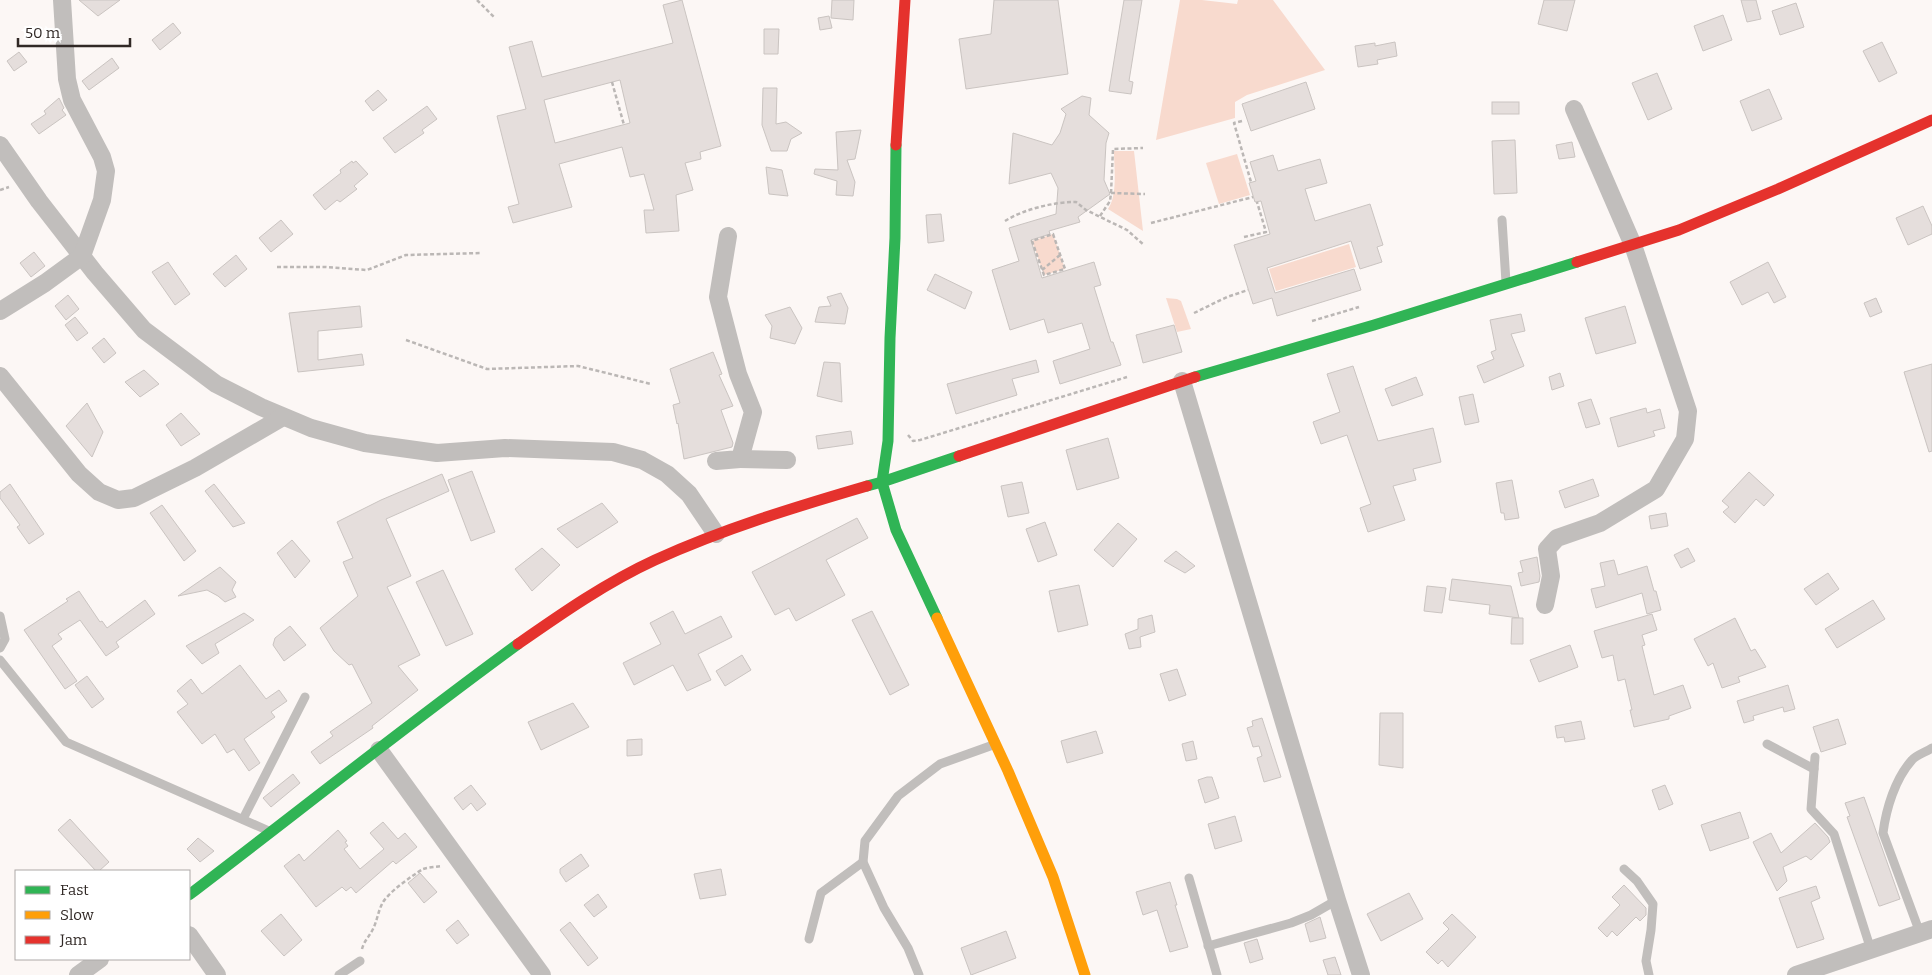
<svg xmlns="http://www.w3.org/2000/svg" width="1932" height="975" font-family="Bitter,serif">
<rect width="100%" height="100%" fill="#fcf7f5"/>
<g fill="#f8dace">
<polygon points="1180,0 1202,0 1237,4 1238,0 1273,0 1325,70 1247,95 1235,102 1235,118 1156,140"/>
<path d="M1114 151H1134L1143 231 1108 209C1118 195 1114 168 1114 151Z"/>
<polygon points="1237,154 1250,195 1219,204 1206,163"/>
<polygon points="1053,234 1065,269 1044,275 1032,241"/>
<polygon points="1349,244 1356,267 1276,291 1269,269"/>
<polygon points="1166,298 1177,299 1181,301 1191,329 1177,332"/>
</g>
<g fill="#e5dedc" stroke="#cac4c1" fill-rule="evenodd">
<polygon points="79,0 120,0 98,16"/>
<path d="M682 0 721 146 700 152 701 159 685 163 693 190 676 195 679 231 646 233 644 210H654L644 174 630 177 622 147 559 164 572 207 513 223 508 207 519 204 497 116 526 109 509 47 532 41 542 77 673 43 663 5ZM620 80 630 123 555 143 544 100Z"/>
<polygon points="832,0 854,0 853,20 831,18"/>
<polygon points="994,0 1058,0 1068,74 966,89 959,39 991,34"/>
<polygon points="1124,0 1142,0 1129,81 1133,82 1131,94 1109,91"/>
<polygon points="1544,0 1575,0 1567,31 1538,24"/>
<polygon points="1741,0 1756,0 1761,19 1747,22"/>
<polygon points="1796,3 1804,27 1780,35 1772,11"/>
<polygon points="1723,15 1732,40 1703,51 1694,26"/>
<polygon points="829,16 832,28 820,30 818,18"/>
<polygon points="173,23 181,33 160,50 152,40"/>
<polygon points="764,29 779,29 778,54 764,54"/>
<polygon points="1395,42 1397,56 1377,60 1378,64 1358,67 1355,46 1375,43 1375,46"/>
<polygon points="1882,42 1897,73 1879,82 1863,51"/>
<polygon points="19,52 27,62 14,71 7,61"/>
<polygon points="112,58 119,68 89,90 82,81"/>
<polygon points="1657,73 1672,109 1648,120 1632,83"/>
<polygon points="1306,82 1315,109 1251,131 1242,104"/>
<polygon points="763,88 777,88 776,124 786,122 802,133 791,139 787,151 771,151 762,125"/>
<polygon points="1769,89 1782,119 1752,131 1740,101"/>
<polygon points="378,90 387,100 373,111 365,101"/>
<polygon points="1082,96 1091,98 1089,115 1109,133 1106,143 1104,180 1110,194 1078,217 1080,222 1049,231 1050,234 1031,240 1042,278 1094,262 1101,285 1094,287 1111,342 1113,342 1121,365 1060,384 1053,361 1090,349 1082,323 1048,333 1044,319 1010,330 992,270 1019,261 1009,228 1056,214 1058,188 1051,173 1009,184 1013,133 1052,145 1060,133 1066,114 1061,109"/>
<polygon points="59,98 64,108 62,110 66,115 39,134 31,124 46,114 44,111"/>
<rect x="1492" y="102" width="27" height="12"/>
<polygon points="427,106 437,119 422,130 424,133 395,153 383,138"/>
<polygon points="861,130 855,159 847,160 855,182 853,196 836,195 837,181 814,174 815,169 838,170 836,132"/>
<polygon points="1515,140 1517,193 1494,194 1492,141"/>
<polygon points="1572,142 1575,157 1559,159 1556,145"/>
<polygon points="1273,155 1278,171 1320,159 1327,183 1305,189 1315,221 1370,204 1383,245 1377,247 1382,262 1360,269 1351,241 1267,268 1275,293 1354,269 1361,290 1277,316 1272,298 1253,304 1234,245 1270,234 1261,201 1255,202 1249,183 1256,181 1250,162"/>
<polygon points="352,161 353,163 356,161 368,174 354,186 357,189 340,202 337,200 325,210 313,195 341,173 340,170"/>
<polygon points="766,167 782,170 788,196 769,194"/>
<polygon points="1923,206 1932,226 1932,234 1908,245 1896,218"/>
<polygon points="941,214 944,241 928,243 926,215"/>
<polygon points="281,220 293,234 271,252 259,238"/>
<polygon points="34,252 45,266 31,277 20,263"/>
<polygon points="236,255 247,269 225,287 213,274"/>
<polygon points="168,262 190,294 175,305 152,272"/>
<polygon points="1768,262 1786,297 1774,303 1768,292 1742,305 1730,282"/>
<polygon points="935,274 972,292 965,309 927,290"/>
<polygon points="841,293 848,308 845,324 815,322 819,307 831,306 827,297"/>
<polygon points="68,295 79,309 66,320 55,306"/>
<polygon points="1876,298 1882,312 1870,317 1864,303"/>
<polygon points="360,306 362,327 318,331 318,360 362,354 364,365 298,372 289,313"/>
<polygon points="1625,306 1636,343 1596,354 1585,318"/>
<polygon points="790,307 802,328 795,344 770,338 772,326 765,315"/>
<polygon points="1521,314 1525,331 1511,334 1524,366 1484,383 1477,366 1494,359 1491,352 1496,350 1490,320"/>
<polygon points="75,317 88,333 77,341 65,325"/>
<polygon points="1174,325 1182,352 1143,363 1136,335"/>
<polygon points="104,338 116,353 104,363 92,348"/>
<polygon points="713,352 722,374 719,375 733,406 721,410 733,443 732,447 684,459 678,423 677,424 673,405 680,403 670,369"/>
<polygon points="1036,360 1039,372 1012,379 1017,395 956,414 947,384"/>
<polygon points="824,362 840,363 842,402 817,396"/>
<polygon points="1932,364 1932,451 1929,452 1904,372"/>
<polygon points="1353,366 1378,441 1433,428 1441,462 1413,469 1416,480 1393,486 1405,520 1368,532 1360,508 1371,504 1347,435 1321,444 1313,422 1340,412 1327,374"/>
<polygon points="144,370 159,384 140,397 125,382"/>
<polygon points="1560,373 1564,386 1552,390 1549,377"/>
<polygon points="1416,377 1423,395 1392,406 1385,389"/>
<polygon points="1473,394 1479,422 1465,425 1459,397"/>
<polygon points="1591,399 1600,424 1586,428 1578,403"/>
<polygon points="87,403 103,432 92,457 66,426"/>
<polygon points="1646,408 1647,413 1660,409 1665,428 1653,431 1655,436 1618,447 1610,418"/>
<polygon points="181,413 200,434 181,446 166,425"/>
<polygon points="851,431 853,444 818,449 816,436"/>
<polygon points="1108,438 1119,478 1077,490 1066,450"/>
<polygon points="472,471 495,532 471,541 448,480"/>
<polygon points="1749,472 1774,495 1764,506 1756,499 1735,523 1723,512 1729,507 1722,501"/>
<polygon points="442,474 449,491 386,519 411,576 387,587 420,655 398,666 418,690 372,726 373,728 320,764 311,752 333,736 330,732 372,703 352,664 349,665 334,651 320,628 358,596 343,562 353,558 337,522 381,500"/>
<polygon points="1593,479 1599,496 1565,508 1559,491"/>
<polygon points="1512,480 1519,518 1505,520 1504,513 1501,513 1496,483"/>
<polygon points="1022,482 1029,513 1008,517 1001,486"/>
<polygon points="10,484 44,534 29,544 17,527 20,525 0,498 0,492"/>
<polygon points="214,484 245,523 233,527 205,491"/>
<polygon points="602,503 618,522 577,548 557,529"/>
<polygon points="162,505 196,551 184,561 150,513"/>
<polygon points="1666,513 1668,526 1651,529 1649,516"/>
<polygon points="857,518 868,538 826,560 845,595 796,621 789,608 775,615 752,572"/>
<polygon points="1045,522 1057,555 1038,562 1026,529"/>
<polygon points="1118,523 1137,539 1113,567 1094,550"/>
<polygon points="292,540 310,561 295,578 277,553"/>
<polygon points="542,548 560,565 532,591 515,569"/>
<polygon points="1688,548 1695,561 1681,568 1674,555"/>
<polygon points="1176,551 1195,566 1185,573 1164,561"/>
<polygon points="1537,557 1540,576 1539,582 1521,586 1518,573 1523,572 1520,561"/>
<polygon points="1614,560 1618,575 1647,566 1654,591 1656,591 1661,610 1647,614 1642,593 1596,608 1591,589 1605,586 1600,563"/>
<polygon points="220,567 236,582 232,590 236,597 225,602 218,596 207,590 178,596"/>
<polygon points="443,570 473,634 446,646 416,582"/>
<polygon points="1828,573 1839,589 1816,605 1804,589"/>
<polygon points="1452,579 1511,586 1519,618 1489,614 1490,605 1449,600"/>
<polygon points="1079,585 1088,625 1058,632 1049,591"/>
<polygon points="1427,586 1446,588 1442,613 1424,611"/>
<polygon points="79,591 100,622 102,621 107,628 145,600 155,614 116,642 119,647 106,656 80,620 58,634 62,639 52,646 77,681 65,689 24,630 68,601 66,599"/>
<polygon points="1873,600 1885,619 1837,648 1825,629"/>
<polygon points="673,611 685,634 721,616 732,637 698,654 711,680 687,691 673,665 634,685 623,663 661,644 650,623"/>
<polygon points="872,611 909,685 890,695 852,620"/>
<polygon points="244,613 254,620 215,644 219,653 202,664 186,646"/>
<polygon points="1652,614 1657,630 1642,635 1645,645 1642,646 1654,695 1683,685 1691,708 1669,716 1669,719 1634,727 1630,710 1632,710 1625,679 1618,681 1613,655 1602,658 1594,631"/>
<polygon points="1152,615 1155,632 1140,637 1141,647 1129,649 1125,634 1138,629 1138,619"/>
<polygon points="1512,618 1523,618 1523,644 1511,644"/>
<polygon points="1735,618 1751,651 1755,649 1766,667 1738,677 1740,682 1722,688 1713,663 1708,666 1694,639"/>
<polygon points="290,626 306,645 284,661 273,645 275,638"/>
<polygon points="1570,645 1578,667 1539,682 1530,660"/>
<polygon points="742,655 751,670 725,686 716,671"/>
<polygon points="240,665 266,699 279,690 287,701 271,712 275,717 244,739 260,763 249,771 234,749 227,753 215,734 202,744 177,712 188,704 177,691 191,679 202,694"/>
<polygon points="1177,669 1186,695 1169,701 1160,674"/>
<polygon points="87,676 104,699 92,708 75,685"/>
<polygon points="1788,685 1795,709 1784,712 1783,707 1753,716 1754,720 1744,723 1737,701"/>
<polygon points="573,703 589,727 541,750 528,722"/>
<polygon points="1380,713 1403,713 1403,768 1379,765"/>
<polygon points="1262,718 1281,777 1264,782 1257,758 1262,756 1259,746 1253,747 1247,728 1253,726 1252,721"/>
<polygon points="1838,719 1846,744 1821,752 1813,727"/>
<polygon points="1581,721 1585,739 1565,742 1564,737 1557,738 1555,726"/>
<polygon points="1096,731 1103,753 1067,763 1061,741"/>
<polygon points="642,739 642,755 627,756 627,740"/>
<polygon points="1193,741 1197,759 1186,761 1182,744"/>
<polygon points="293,774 300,783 271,807 263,798"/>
<polygon points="1207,777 1212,777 1219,798 1205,803 1198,780"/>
<polygon points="471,785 486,804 477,811 471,803 463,810 454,798"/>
<polygon points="1665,785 1673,804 1659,810 1652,790"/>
<polygon points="1864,797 1900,899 1880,906 1879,906 1847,817 1850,816 1845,803"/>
<polygon points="1740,812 1749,838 1710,851 1701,825"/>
<polygon points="1235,816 1242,841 1215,849 1208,824"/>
<polygon points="70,819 109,862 99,871 96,871 58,830"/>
<polygon points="383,822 398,839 405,833 417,847 396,864 393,861 356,893 351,887 346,891 342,887 316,907 284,866 299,854 304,861 338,830 347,841 345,842 348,846 344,849 360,869 384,849 370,833"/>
<polygon points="1815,823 1828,837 1830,842 1811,860 1806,856 1783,867 1787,881 1777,891 1753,842 1771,833 1781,853"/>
<polygon points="198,838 214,851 200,862 187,849"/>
<polygon points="581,854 589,866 566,882 560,873 560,869"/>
<polygon points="721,869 726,895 700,899 694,874"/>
<polygon points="420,873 437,892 424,903 408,883"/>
<polygon points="1170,882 1177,905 1175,905 1188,947 1170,952 1157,910 1143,915 1136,892"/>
<polygon points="1624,885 1646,908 1646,915 1640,921 1636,917 1617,936 1612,931 1607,937 1598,928 1620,905 1612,897"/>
<polygon points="1816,886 1820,898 1811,902 1824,939 1797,948 1779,898"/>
<polygon points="1409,893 1423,919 1381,941 1367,914"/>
<polygon points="598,894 607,907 594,917 584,905"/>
<polygon points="281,914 302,940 284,956 261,931"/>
<polygon points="1452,914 1476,937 1448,967 1442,960 1438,964 1426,952 1449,929 1443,923"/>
<polygon points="1320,917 1326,938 1310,942 1305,924"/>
<polygon points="458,920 469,935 457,944 446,930"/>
<polygon points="570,922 598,958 588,966 560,930"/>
<polygon points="1006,931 1016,958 971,975 961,948"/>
<polygon points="1257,939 1263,959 1250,963 1244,943"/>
<polygon points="1335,957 1341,975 1328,975 1323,960"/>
</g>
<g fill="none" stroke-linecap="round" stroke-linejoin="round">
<g stroke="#bbb7b5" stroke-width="2.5" stroke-dasharray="4 2.5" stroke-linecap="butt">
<polyline points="477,0 495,18"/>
<polyline points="612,82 624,125"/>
<polyline points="1242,121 1234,123 1251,182"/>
<polyline points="0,190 9,187"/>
<polyline points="1111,193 1113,149 1143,148"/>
<polyline points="1100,216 1110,201 1111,193 1145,194"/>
<path d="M1005 221C1024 209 1054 202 1076 202L1086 210 1127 230 1144 245"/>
<polyline points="1151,223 1253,197"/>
<polygon points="1053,234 1065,269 1044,275 1032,241"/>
<polyline points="1244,237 1266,232 1257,202"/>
<polyline points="277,267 325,267 367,270 406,255 481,253"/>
<polyline points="1042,270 1060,255"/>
<polyline points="1194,313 1227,297 1248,290"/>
<polyline points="1312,321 1359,307"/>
<polyline points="406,340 487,369 578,366 651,384"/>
<polyline points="908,435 913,441 920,440 1127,377"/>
<path d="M362 949C364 941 369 937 373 929 377 921 378 912 382 904 387 893 413 875 423 869 429 867 436 867 442 866"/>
</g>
<g stroke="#c1bebc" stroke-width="9">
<polyline points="1502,220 1506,282"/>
<polyline points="0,616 5,639 0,648"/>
<polyline points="0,660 66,742 269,831"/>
<polyline points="1767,744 1814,769"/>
<polyline points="1815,757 1811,809 1834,834 1871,950"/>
<polyline points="243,819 305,697"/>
<polyline points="1624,869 1637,881 1653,904 1651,930 1646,961 1649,975"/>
<polyline points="1189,878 1217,975"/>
<path d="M1920 933 1883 833C1886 809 1895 779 1912 760 1916 755 1926 752 1932 748"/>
<polyline points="809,939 821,893 863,862"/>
<polyline points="1208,946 1291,923 1311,915 1337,900"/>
<polyline points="339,975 360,961"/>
<polyline points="919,975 908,948 884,908 863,862 865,841 898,796 940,764 993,745"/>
</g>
<g stroke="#c1bebc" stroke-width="18">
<polyline points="0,145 39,201 95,273 144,330 216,384 261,407 311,428 365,443 437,453 505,448 613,452 642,460 667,474 689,494 716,534"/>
<polyline points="0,311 45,283 82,256 102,200 106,171 102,157 72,100 67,79 62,0"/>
<polyline points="0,376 79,474 99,492 118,500 134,498 195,468 283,417"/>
<polyline points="1182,381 1337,900 1361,975"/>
<polyline points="740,459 787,460"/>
<polyline points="716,461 740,459 753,412 738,374 718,297 728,236"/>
<polyline points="1545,605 1551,576 1547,549 1557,538 1600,523 1656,489 1685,439 1688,411 1633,245 1574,109"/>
<polyline points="379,750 542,975"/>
<polyline points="189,935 217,975"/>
<polyline points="78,975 100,959"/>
<polyline points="1796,975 1932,929"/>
</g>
<g stroke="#30b455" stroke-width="11">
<polyline points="1195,377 1374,325 1577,262"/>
<polyline points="867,486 882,482 888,441 890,338 895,238 896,145"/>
<polyline points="937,618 896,530 882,482 959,456"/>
<path d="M189 895C299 811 407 725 518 644"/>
</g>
<polyline stroke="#ff9f0a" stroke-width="11" points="937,618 1008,771 1053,877 1085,975"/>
<g stroke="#e5322d" stroke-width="11">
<polyline points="896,145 905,0"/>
<polyline points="1577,262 1679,230 1778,189 1932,120"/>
<polyline points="959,456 1195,377"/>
<path d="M518 644C561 614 607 582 655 560 723 529 795 507 867 486"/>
</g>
</g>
<rect x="15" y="870" width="175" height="90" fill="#ffffff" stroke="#ada9a8"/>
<rect x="25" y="886" width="25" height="8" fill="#30b455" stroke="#ada9a8"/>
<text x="60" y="895" font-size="15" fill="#312926">Fast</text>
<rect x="25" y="911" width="25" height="8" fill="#ff9f0a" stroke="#ada9a8"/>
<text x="60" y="920" font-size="15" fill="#312926">Slow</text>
<rect x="25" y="936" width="25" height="8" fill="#e5322d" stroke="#ada9a8"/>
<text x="60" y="945" font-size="15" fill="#312926">Jam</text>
<path d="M18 38v8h112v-8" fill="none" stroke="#312926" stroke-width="2.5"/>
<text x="25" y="38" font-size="15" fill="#312926" stroke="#ffffff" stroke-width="4" paint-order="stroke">50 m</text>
</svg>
